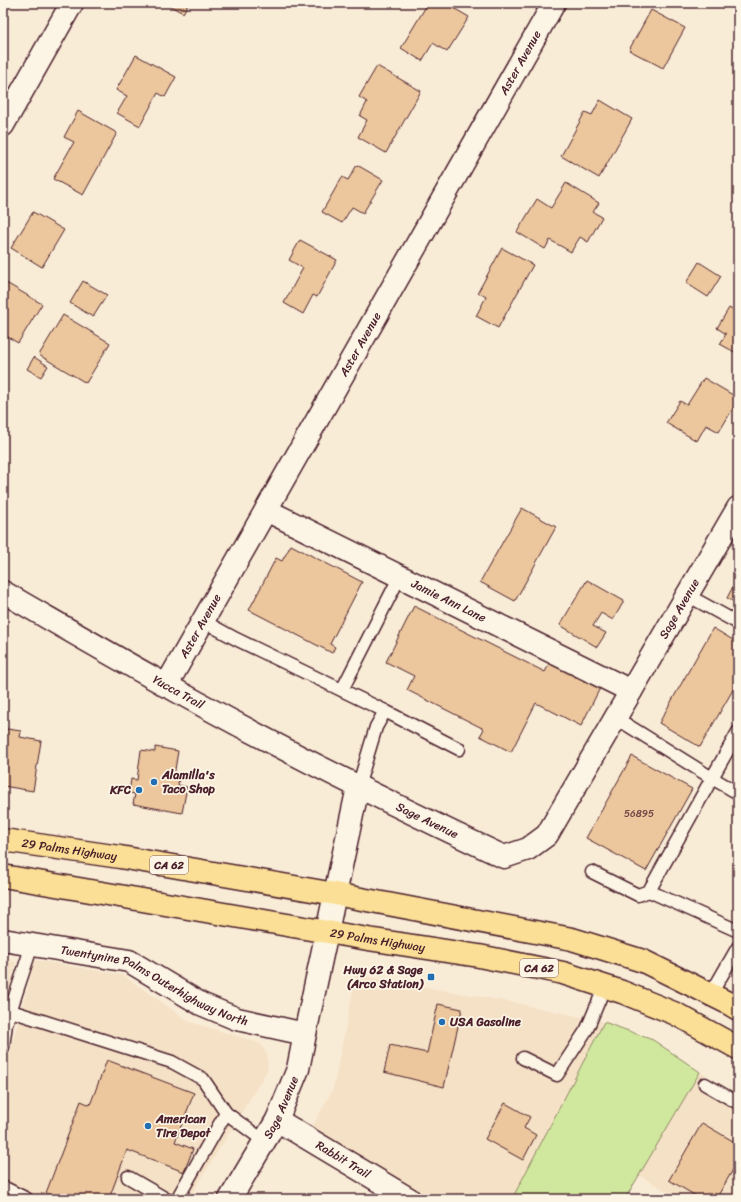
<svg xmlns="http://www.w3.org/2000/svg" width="741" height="1202" font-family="Sriracha,sans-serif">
<rect width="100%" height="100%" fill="#f9ecd7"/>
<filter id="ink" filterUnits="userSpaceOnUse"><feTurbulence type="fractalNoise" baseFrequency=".025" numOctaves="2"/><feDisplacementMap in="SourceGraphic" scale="8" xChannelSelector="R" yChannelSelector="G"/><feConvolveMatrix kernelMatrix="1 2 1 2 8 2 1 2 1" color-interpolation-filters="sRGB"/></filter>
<g filter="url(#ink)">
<g fill="#f5e1c6">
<polygon points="3,960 16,962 3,1014"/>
<polygon points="35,960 123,975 190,1022 244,1038 261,1044 267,1055 268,1069 189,1199 37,1199 3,1179 3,1079 13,1040"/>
<polygon points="356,975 512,1002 604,1022 512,1199 431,1199 311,1129 333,1089"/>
<polygon points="700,1072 738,1095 738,1199 680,1199 637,1174"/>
</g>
<polygon fill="#d0e89d" stroke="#8d8464" points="604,1022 653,1040 700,1072 625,1199 512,1199"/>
<g fill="#ecc79d" stroke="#4a1f2b">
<polygon points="165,3 189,3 183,13"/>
<polygon points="428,3 445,3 469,17 447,52 433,43 422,61 401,48"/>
<polygon points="651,10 685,28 663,68 629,50"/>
<polygon points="136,55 176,77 165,97 158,93 140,126 117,113 127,96 116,90"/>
<polygon points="377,66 421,91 386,153 358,137 367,120 360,116 367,102 359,97"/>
<polygon points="600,100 632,119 599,178 561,156 585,112 592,115"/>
<polygon points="78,111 117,133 83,195 53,179 74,142 64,137"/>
<polygon points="357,165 383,180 363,213 352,207 342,223 322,212 342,177 348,180"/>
<polygon points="566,183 599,203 593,212 602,217 588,242 580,237 571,252 550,240 545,249 517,232 537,199 551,208"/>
<polygon points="33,212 64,230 42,267 11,248"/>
<polygon points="300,240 337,260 317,297 313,295 303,314 284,303 303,268 289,260"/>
<polygon points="502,248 533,265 498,328 476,316 486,297 478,292"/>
<polygon points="699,262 721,276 708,297 686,283"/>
<polygon points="3,281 42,304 18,343 3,334"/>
<polygon points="83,281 107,295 93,317 70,303"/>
<polygon points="729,308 738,313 738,354 720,344 726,334 717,328"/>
<polygon points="63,315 110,343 86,383 39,355"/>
<polygon points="34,357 48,366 41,377 27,369"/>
<polygon points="704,378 738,398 738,400 719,432 706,425 697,441 666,423 680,401 687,405"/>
<polygon points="522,508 556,527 515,601 480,582"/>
<polygon points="291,545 362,582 330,644 335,647 332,653 249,610 276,558 282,561"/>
<polygon points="738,577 738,604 727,598"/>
<polygon points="587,580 624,601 613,620 601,613 593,626 606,633 597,647 560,625"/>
<polygon points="414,606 545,672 550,662 600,688 581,726 536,703 511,752 480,736 484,729 407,690 414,676 386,662"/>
<polygon points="713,628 738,643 738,681 700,747 659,723"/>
<polygon points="3,723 7,729 21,731 20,737 41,741 33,791 3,786"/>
<polygon points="155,747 178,751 174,776 179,777 178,785 187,787 182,813 133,804 135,794 129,793 131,779 137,780 141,750 155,752"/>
<polygon points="632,756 692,789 646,871 586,838"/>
<polygon points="438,1004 462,1009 444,1087 384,1072 390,1045 427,1053"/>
<polygon points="107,1060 194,1093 175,1142 193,1149 184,1172 127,1150 110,1196 116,1199 60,1199 46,1193 81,1101 90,1105"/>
<polygon points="505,1103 530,1117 524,1128 536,1135 523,1160 485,1139"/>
<polygon points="702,1123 738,1144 738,1161 716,1199 701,1199 669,1180"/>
</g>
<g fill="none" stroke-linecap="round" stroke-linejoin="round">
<g stroke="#4a1f2b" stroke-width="15">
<g id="service">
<polyline points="687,595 738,623"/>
<polyline points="203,621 236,639 385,711"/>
<polyline points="342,690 400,576"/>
<polyline points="616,718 712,778 738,732"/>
<polyline points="358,787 376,727 385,711 459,749"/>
<polyline points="738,793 712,778 649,891 738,931"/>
<polyline points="592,872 638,895 649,891"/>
<polyline points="711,994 738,947"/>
<polyline points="11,1011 172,1062 203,1079 226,1113 264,1141"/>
<polyline points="3,1047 6,1024 32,945"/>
<polyline points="523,1058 557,1075 587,1029 605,986"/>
<polyline points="705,1084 738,1103"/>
<polyline points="128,1177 166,1199"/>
<polyline points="3,1187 27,1199"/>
<polyline points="177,1199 226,1113"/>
</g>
</g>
<g stroke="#4a1f2b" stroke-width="25">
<g id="minor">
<polyline points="3,125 72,3"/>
<path id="s1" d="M266 510 631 691"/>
<path id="s2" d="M166 686 554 3"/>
<path id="s3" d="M3 940 129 961 201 1004 237 1019 305 1034"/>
<path id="s4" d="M277 1120 409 1199"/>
</g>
</g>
<g stroke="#4a1f2b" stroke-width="25">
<g id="tertiary">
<path id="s5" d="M3 592C57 623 111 655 166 685 276 747 389 803 504 857L528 849 547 835 738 508"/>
<path id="s6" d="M230 1199 277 1120 298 1069 305 1034 358 787"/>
</g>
</g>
<g stroke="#4a1f2b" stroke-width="25">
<g id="primary">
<path id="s7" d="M3 840 120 857 335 894 572 939 643 961 728 1003 738 1009"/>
<path id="s8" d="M3 876 73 888 368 939 479 956 563 973 622 992 676 1014 738 1048"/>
</g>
</g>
<use href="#service" stroke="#fcf5e5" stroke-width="12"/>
<use href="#minor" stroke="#fcf5e5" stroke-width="22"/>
<use href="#tertiary" stroke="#fcf5e5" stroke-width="22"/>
<use href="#primary" stroke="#fbdf96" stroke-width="22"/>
</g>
</g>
<g fill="#1f6fb2" stroke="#fcf5e5" stroke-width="1.5">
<circle cx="154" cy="782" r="4"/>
<circle cx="139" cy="790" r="4"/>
<rect x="427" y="973" width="8" height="8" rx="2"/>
<circle cx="442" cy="1022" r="4"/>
<circle cx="148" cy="1126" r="4"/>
</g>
<g text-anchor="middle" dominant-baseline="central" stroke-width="3.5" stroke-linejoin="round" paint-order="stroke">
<g font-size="10" fill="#724948">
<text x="639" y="814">56895</text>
</g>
<g fill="#fcf5e5" stroke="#7f5f63" stroke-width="1">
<rect x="150" y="856" width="38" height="18" rx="3"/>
<rect x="520" y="959" width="38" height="18" rx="3"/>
</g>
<g font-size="11" font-weight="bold" fill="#4a1f2b">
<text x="169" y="865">CA 62</text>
<text x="539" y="968">CA 62</text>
</g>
<g font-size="12" fill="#4a1f2b" stroke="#fcf5e5">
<text stroke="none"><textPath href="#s2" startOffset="717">Aster Avenue</textPath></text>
<text stroke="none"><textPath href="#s2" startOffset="393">Aster Avenue</textPath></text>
<text stroke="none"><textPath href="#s1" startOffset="204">Jamie Ann Lane</textPath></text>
<text stroke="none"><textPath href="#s5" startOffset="878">Sage Avenue</textPath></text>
<text stroke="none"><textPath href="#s2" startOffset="69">Aster Avenue</textPath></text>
<text stroke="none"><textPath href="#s5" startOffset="202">Yucca Trail</textPath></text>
<text stroke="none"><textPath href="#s5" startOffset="482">Sage Avenue</textPath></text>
<text stroke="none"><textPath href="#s7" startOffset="67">29 Palms Highway</textPath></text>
<text stroke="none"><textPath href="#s8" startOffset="380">29 Palms Highway</textPath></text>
<text stroke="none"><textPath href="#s3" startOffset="160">Twentynine Palms Outerhighway North</textPath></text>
<text stroke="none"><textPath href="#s6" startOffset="105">Sage Avenue</textPath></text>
<text stroke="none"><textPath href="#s4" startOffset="77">Rabbit Trail</textPath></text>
</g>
<g font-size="12" font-weight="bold" fill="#4a1f2b" stroke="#fcf5e5" text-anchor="start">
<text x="162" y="775">Alamilla's<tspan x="162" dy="14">Taco Shop</tspan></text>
<text x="131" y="790" text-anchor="end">KFC</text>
<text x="423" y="970" text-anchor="end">Hwy 62 &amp; Sage<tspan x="423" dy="14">(Arco Station)</tspan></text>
<text x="450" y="1022">USA Gasoline</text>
<text x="156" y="1119">American<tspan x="156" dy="14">Tire Depot</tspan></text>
</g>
</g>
<rect width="741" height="1202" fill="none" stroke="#fcf5e5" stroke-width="16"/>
<rect x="8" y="8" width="725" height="1186" fill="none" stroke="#4a1f2b" stroke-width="1.5" filter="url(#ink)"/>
</svg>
